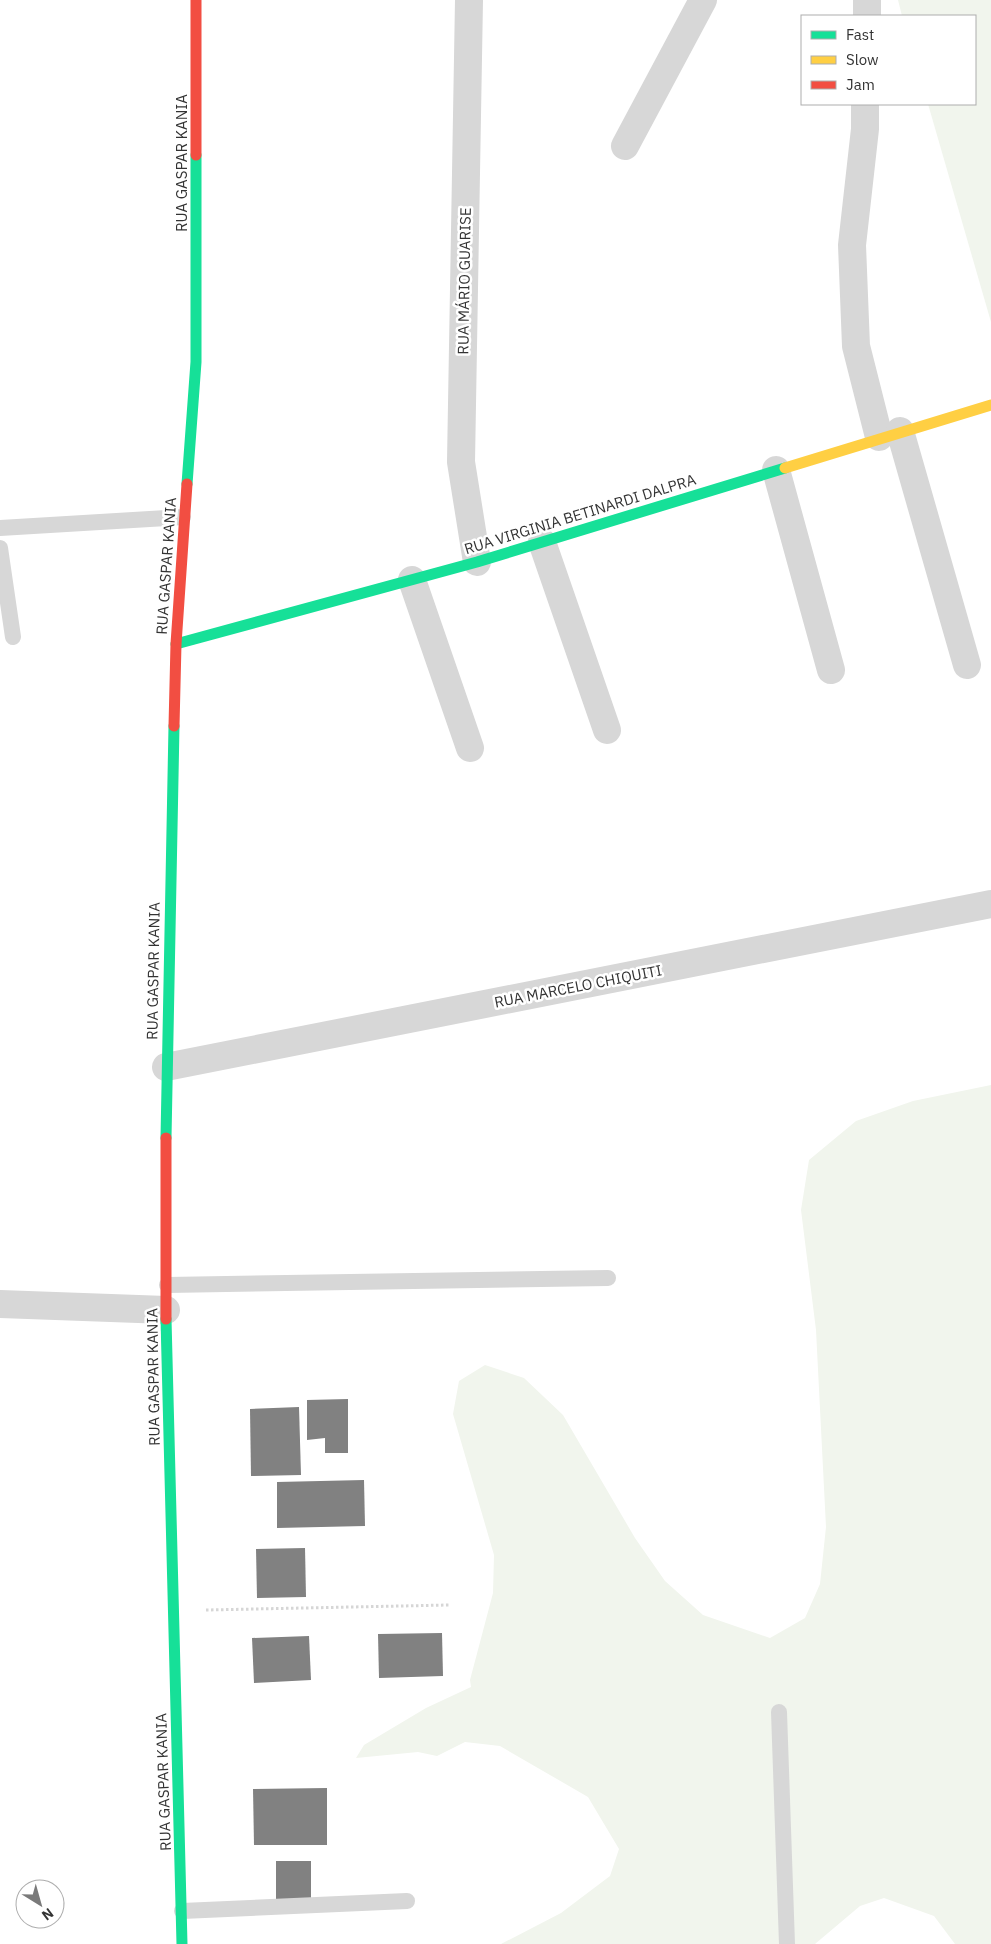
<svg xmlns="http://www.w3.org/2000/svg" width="991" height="1944" font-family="'IBM Plex Sans',sans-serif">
<rect width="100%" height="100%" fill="#fff"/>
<g fill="#f1f5ed">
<polygon points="898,0 991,0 991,322 928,104 975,104 975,16 902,16"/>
<polygon points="991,1085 991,1944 955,1944 934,1916 884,1898 860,1906 815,1944 501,1944 561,1913 610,1876 619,1849 588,1797 500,1746 465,1742 437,1756 418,1752 356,1758 364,1745 426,1708 471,1687 470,1680 493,1593 494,1555 453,1414 459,1381 485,1365 524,1378 563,1415 635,1538 665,1581 703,1615 770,1638 805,1618 820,1584 826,1527 816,1330 801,1210 809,1160 856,1121 913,1101"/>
</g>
<g fill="#818181">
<polygon points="348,1399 348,1453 325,1453 325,1438 307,1440 307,1400"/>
<polygon points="299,1407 301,1475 251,1476 250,1409"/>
<polygon points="364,1480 365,1526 277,1528 277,1482"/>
<polygon points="305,1548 306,1597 257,1598 256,1549"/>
<polygon points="442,1633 443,1676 379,1678 378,1634"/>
<polygon points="309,1636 311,1680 254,1683 252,1638"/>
<polygon points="327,1788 327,1845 254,1845 253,1789"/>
<rect x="276" y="1861" width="35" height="38"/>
</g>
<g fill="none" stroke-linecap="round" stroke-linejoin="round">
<polyline stroke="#d6d6d6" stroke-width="3" stroke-dasharray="2.5 2.5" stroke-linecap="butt" points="206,1610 449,1605"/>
<g stroke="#d7d7d7" stroke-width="16">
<polyline points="0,528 183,517"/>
<polyline points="0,548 13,637"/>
<polyline points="167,1285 608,1278"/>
<polyline points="779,1712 787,1944"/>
<polyline points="182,1911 407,1901"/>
</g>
<g stroke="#d7d7d7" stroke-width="28">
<polyline points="469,0 461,462 477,562"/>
<polyline points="867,16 867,0"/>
<polyline points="865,104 865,129 852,245 856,346 879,437"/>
<polyline points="625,146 703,0"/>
<polyline points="900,431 967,665"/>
<polyline points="776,470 831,670"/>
<polyline points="542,542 607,730"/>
<polyline points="412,580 470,748"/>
<polyline points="166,1067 991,904"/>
<polyline points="0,1304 166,1310"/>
</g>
<g stroke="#16e098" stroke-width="11">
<polyline points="187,484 196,362 196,155"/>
<polyline points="176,644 477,562 785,468"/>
<polyline points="166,1138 174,726"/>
<polyline points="166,1319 182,1944"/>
</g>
<polyline stroke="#ffcf43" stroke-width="11" points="785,468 991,405"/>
<g stroke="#f24e42" stroke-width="11">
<polyline points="196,0 196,155"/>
<polyline points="174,726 176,644 187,484"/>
<polyline points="166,1138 166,1319"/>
</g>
</g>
<g text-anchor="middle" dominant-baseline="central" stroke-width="5" stroke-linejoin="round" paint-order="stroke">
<g font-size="15" fill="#333" stroke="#fff">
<text transform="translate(181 163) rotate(-90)">RUA GASPAR KANIA</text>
<text transform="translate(464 281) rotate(-89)">RUA MÁRIO GUARISE</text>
<text transform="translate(580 514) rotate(-17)">RUA VIRGINIA BETINARDI DALPRA</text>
<text transform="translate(166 566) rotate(-86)">RUA GASPAR KANIA</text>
<text transform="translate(153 971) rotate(-89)">RUA GASPAR KANIA</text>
<text transform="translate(578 986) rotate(-11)">RUA MARCELO CHIQUITI</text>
<text transform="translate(153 1377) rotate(-91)">RUA GASPAR KANIA</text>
<text transform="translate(163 1782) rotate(-92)">RUA GASPAR KANIA</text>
</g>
</g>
<rect x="801" y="15" width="175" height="90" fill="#ffffff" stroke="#adadad"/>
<rect x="811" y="31" width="25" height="8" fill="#16e098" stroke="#adadad"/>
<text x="846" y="40" font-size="15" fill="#333333">Fast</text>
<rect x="811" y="56" width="25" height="8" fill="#ffcf43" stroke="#adadad"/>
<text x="846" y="65" font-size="15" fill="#333333">Slow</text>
<rect x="811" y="81" width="25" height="8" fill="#f24e42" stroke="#adadad"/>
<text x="846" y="90" font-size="15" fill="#333333">Jam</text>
<g transform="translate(40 1904) rotate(143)"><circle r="24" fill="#ffffff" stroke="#adadad"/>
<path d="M0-4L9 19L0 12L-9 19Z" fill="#7a7a7a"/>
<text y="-8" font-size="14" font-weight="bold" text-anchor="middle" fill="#333333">N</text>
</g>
</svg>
